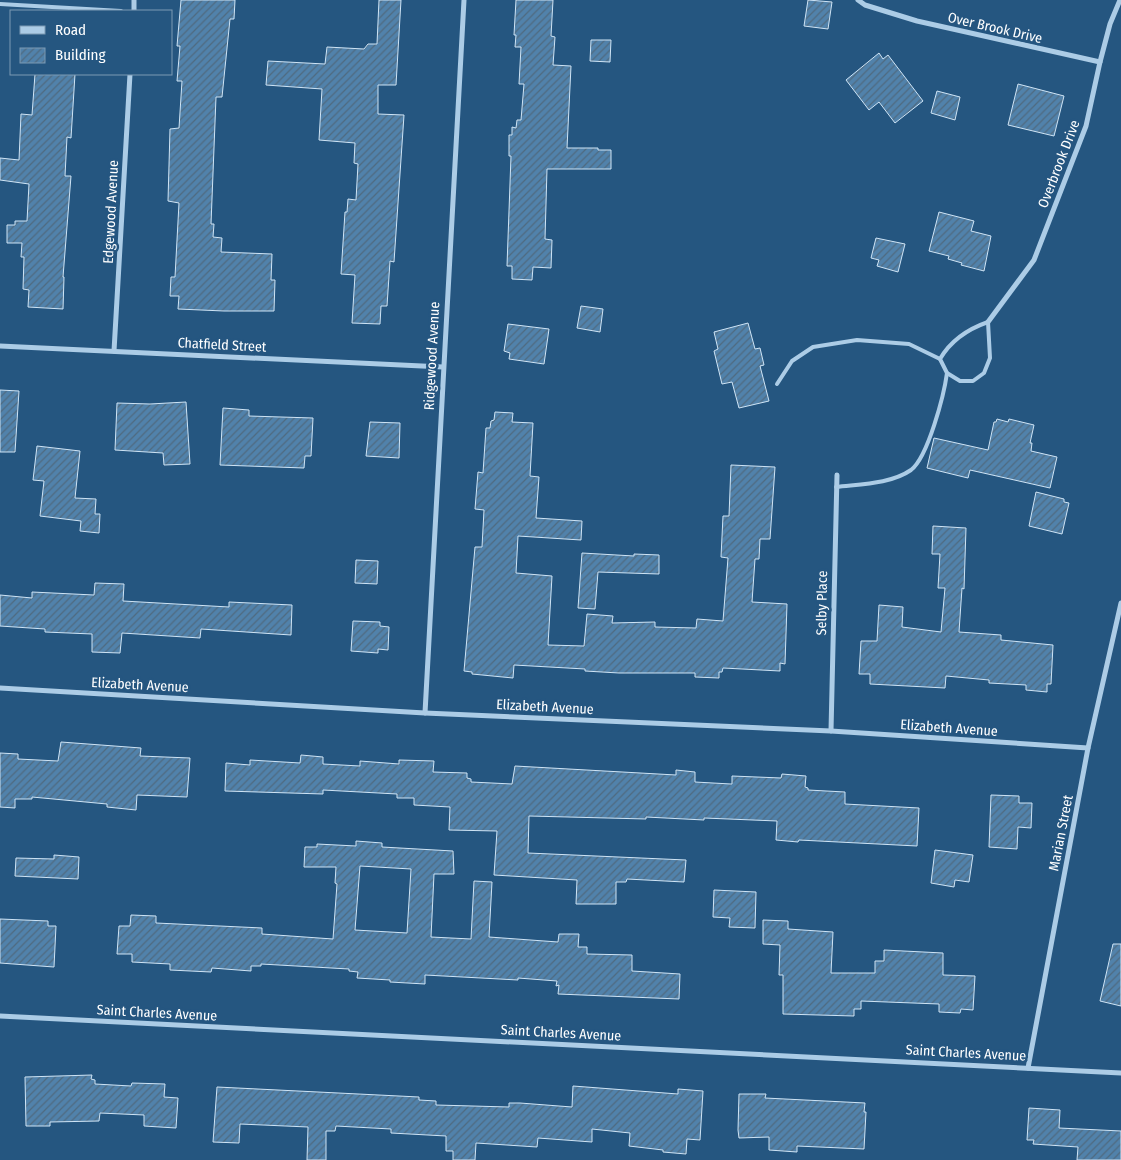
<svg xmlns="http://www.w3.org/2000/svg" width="1121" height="1160" font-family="'Fira Sans Condensed',sans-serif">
<defs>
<pattern id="building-hatch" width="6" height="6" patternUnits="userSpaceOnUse" patternTransform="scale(1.25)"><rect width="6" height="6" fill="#5182ab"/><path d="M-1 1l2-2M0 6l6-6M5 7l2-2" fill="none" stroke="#4f6a80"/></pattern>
</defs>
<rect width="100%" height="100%" fill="#255680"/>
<g fill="url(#building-hatch)" stroke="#cfe4f5" fill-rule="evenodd">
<polygon points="181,0 235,0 234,19 230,19 222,97 216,97 211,224 214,224 213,237 222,238 221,252 272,254 271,280 275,280 274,311 224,311 178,309 179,296 170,296 171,277 175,277 179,203 168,201 170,129 179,128 182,81 177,81 180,46 177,46"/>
<polygon points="379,0 401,0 396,85 378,85 378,114 404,115 394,262 390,261 387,306 381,306 380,324 352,323 355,275 341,274 345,212 347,212 348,199 356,200 358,164 354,163 355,143 319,140 322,89 266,85 268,61 325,64 327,47 364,49 368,44 377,44"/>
<polygon points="516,0 553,0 551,36 555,37 553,65 571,66 567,148 598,148 598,150 611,150 611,169 547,169 545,239 552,240 551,268 533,267 532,280 512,279 512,266 507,266 511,156 509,156 509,135 512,135 512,127 516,128 517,120 521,120 524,84 519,84 521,47 515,47 516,35 514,35"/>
<polygon points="808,0 832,2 828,29 804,26"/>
<polygon points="591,40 611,40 610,62 590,61"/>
<polygon points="879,53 883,59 888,55 923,101 895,123 879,102 869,110 846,80"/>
<polygon points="35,74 75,74 71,138 67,137 65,176 71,176 63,277 64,277 63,309 28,307 29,290 23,289 24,257 21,257 22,243 7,243 7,225 15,225 15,221 27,221 29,184 0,180 0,158 19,160 21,114 32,115"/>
<polygon points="1018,84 1064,96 1054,136 1008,125"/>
<polygon points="937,91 960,97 955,120 931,113"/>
<polygon points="939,212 974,221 971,231 991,236 984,271 961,265 962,263 948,259 949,256 929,251"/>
<polygon points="876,238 905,244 898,272 877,266 879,260 871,258"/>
<polygon points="581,306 603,309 600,332 577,328"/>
<polygon points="748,323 755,349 760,348 764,365 760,366 769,401 739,408 732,382 722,384 714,351 718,349 714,332"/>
<polygon points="508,324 549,329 544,364 509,359 510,353 504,351"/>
<polygon points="0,390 19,391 15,452 0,452"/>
<polygon points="186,402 190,464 164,465 163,453 115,450 117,403 150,404"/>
<polygon points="223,408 249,410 249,416 313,418 311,456 305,456 304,468 220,465"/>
<polygon points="495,412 513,413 512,422 533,423 530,476 539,477 536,518 582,521 581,540 518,536 516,573 552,576 548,645 584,646 587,614 613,616 612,623 655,622 655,627 696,628 697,619 723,621 728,558 721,557 723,516 729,516 731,465 775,467 770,539 760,539 759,559 755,559 752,602 787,604 785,664 780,663 780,671 723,668 722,672 719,672 719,678 695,677 695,673 619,673 585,671 585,669 514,665 513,678 472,674 472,672 464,671 475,547 482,547 484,510 475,509 478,472 483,473 486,428 490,428 491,421 494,420"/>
<polygon points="997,419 1008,422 1009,419 1034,425 1030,443 1032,443 1031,451 1057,457 1050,488 970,470 968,478 927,468 934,438 988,450 994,422 996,422"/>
<polygon points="370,422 400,423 399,458 366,456"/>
<polygon points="37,446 80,451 75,498 96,499 95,514 100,514 99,533 80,531 81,521 40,516 44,481 33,480"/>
<polygon points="1036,492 1064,499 1064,502 1069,503 1062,534 1029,526"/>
<polygon points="933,526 966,528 964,589 962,588 959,632 1001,635 1001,640 1053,645 1051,684 1047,684 1047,692 1026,690 1026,685 989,683 989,680 946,676 945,688 870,684 870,674 859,674 861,641 877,641 879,605 903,607 902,627 941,632 945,588 938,588 940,554 932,554"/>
<polygon points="582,553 634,556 634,554 659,555 659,574 598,572 595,609 578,608"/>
<polygon points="356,560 378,561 377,584 355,583"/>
<polygon points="95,583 124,584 123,601 229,607 229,602 292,605 291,635 201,629 200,638 122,633 120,653 92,652 92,634 45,632 45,629 0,626 0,595 32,598 32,592 94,595"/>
<polygon points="353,621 380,622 380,626 389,627 388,650 378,649 378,653 351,651"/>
<polygon points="61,742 141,748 140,756 190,758 187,797 137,795 136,810 107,807 107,804 32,797 32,799 15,799 15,808 0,807 0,753 18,754 18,759 58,761"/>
<polygon points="301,755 323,757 323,764 360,766 360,761 399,764 399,760 434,761 433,772 467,773 467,778 471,779 471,782 512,784 515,766 676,775 676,770 695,772 695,782 731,784 732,784 732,776 781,778 782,774 806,776 805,787 808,788 808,790 845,792 845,804 919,808 917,846 799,840 798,842 776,840 777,821 704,818 704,820 646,817 646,819 529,816 528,853 686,860 684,882 627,879 626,882 616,882 616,904 576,904 577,880 494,875 497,831 449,830 450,807 414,805 414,798 397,798 397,794 323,790 323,794 225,791 226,763 250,765 250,760 300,763"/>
<polygon points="991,795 1019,796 1019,803 1032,803 1031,828 1018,827 1017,849 989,847"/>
<path d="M356 841 382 843V847L453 851 454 874H434L431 937 471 939 474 881 492 882 489 937 558 942 559 934H579L578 947H587V954L632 955V971L680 974 679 999 558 994 559 985 556 986 557 981 518 978V980L425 975V984L390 982V980L357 978 358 972 349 971V969L261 964V966H251V971L212 968 211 972 170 970V964L132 962V954H117L119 926H130L131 915 156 916V923L262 928V934L333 939 337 884 335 883 336 867H304L305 847H317V844L356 846ZM360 866 411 869 407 933 355 930Z"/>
<polygon points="935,850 973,855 969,882 955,880 954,887 931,883"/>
<polygon points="54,855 79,857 78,879 15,876 16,858 54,859"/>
<polygon points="714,890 756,892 755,928 729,927 730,918 713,917"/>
<polygon points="0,919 48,921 48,926 56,926 54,967 0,963"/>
<polygon points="763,920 788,921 788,929 833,932 831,973 875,973 875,961 884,961 884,950 943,953 943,975 975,976 973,1010 961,1009 960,1013 939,1012 939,1004 861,1001 861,1009 854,1009 854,1016 783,1014 783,975 779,975 780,945 763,944"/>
<polygon points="1113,944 1121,944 1121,1006 1100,1001"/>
<polygon points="92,1075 91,1079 95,1080 95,1084 131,1086 132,1083 165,1084 164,1097 178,1098 176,1128 144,1126 144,1115 100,1113 99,1121 50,1122 50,1126 26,1126 25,1077"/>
<polygon points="573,1086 678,1094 678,1089 703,1091 700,1140 687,1139 686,1154 663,1152 663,1150 629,1146 630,1133 592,1129 592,1142 538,1138 537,1147 476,1143 475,1160 453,1160 453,1151 446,1151 446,1136 391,1133 391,1129 336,1126 335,1131 326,1131 326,1160 307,1160 308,1127 240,1124 239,1143 213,1142 217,1087 419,1097 419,1100 436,1101 436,1105 509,1107 509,1103 520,1103 572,1107"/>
<polygon points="739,1094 766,1094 765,1098 865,1103 864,1112 866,1112 864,1149 797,1146 797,1152 769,1150 769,1137 739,1138 738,1130"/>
<polygon points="1029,1108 1060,1110 1059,1128 1121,1131 1121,1160 1077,1160 1078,1147 1033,1144 1034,1140 1027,1140"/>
</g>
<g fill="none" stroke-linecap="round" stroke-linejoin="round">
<g stroke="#accce6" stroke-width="4">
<polyline points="0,4 121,11"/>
<path d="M988 322 990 358 984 373 973 381H960L947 373 940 359C951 340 968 329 988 322Z"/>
<polyline points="777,384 792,361 813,347 857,340 909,344 940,359"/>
<path d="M836 487C860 484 891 484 911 470 928 457 944 395 947 373"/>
</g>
<g stroke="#accce6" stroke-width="5">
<polyline points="858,0 865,5 917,21 1100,62"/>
<polyline points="134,11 134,0"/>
<polyline points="988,322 1034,260 1086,126 1100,62 1110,24 1120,0"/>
<polyline points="0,346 443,367"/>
<polyline points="114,351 130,74"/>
<polyline points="0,688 425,713 831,731 1088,748"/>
<polyline points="425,713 464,0"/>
<polyline points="831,731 837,475"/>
<polyline points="0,1016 1121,1073"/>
<polyline points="1028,1068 1088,748 1121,603"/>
</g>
</g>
<g text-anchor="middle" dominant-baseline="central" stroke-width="5" stroke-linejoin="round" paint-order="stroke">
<g font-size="14" fill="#fff" stroke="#255680">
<text transform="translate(995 28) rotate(13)">Over Brook Drive</text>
<text transform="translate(1059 164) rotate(-69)">Overbrook Drive</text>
<text transform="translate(111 212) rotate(-87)">Edgewood Avenue</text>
<text transform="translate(222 345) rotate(3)">Chatfield Street</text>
<text transform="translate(432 356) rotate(-87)">Ridgewood Avenue</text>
<text transform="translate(822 603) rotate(-89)">Selby Place</text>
<text transform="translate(140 685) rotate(3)">Elizabeth Avenue</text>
<text transform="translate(545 707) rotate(3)">Elizabeth Avenue</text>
<text transform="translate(949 728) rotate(4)">Elizabeth Avenue</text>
<text transform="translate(1061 833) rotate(-79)">Marian Street</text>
<text transform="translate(157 1013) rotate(3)">Saint Charles Avenue</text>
<text transform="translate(561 1033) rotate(3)">Saint Charles Avenue</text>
<text transform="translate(966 1053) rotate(3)">Saint Charles Avenue</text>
</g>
</g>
<rect x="10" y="10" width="162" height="65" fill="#255680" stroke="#7c9ab3"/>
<rect x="20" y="26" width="25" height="8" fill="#accce6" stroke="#7c9ab3"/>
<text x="55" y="35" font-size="15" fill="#ffffff">Road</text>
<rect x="20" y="48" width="25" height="15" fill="url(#building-hatch)" stroke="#7c9ab3"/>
<text x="55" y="60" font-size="15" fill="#ffffff">Building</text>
</svg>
